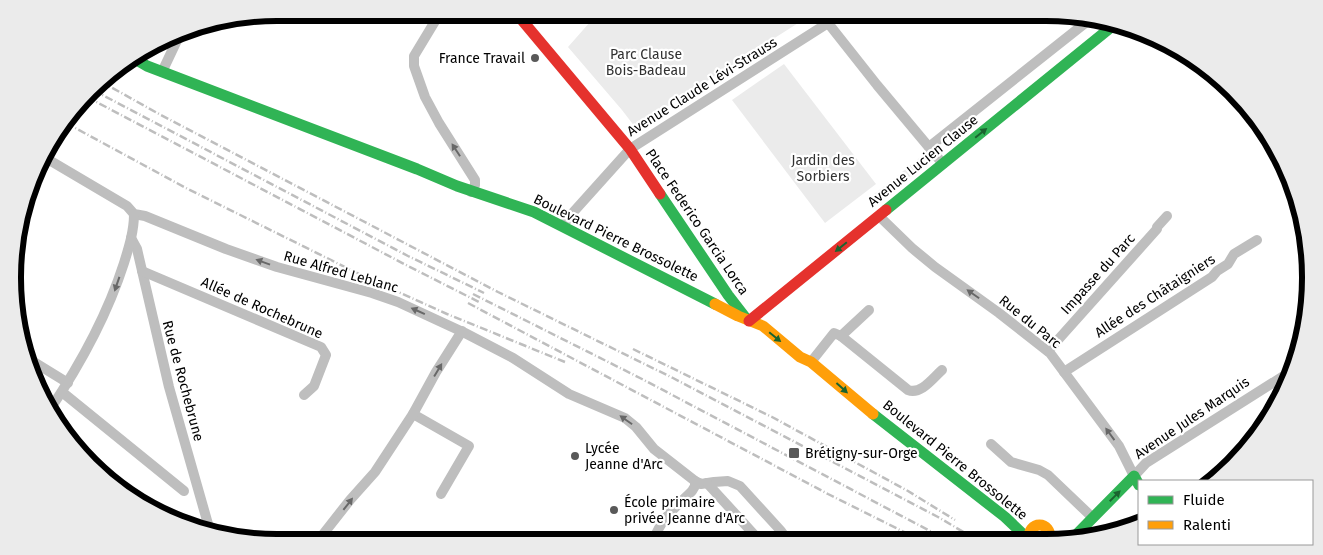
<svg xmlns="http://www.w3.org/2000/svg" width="1323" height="555" font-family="'Fira Sans',sans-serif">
<rect width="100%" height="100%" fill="#fff"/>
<g fill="#ebebeb">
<polygon points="598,13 814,13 635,127 622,110 568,47"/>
<polygon points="784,64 876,184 825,223 732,100"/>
<polygon points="923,155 928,162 907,179 902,172"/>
<polygon points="900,174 905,181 875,206 869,198"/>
</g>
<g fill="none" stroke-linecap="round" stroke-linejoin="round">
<g stroke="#bebebe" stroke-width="10">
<polyline points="440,13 414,56 414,66 425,97 439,123 475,180 475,185 471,192"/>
<polyline points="828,23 877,85 943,164"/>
<polyline points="162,72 180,34"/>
<polyline points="929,147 1089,20"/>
<polyline points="44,157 127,206 134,214 145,216 226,249 277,267 372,293 398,302 465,333 513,358 569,394 625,418 636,427 654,449 695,481 701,484 714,482 728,481 740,486 781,531 788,541"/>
<polyline points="879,216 912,248 935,267 999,313 1050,353 1119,446 1134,476 1146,463 1293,370"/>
<polyline points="563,226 568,218 630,149 828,23 837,13"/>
<polyline points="131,238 137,249 169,387 210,531"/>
<polyline points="142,271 321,347 326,355 314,386 304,395"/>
<polyline points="841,336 869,310"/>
<polyline points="1048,351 1157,229 1157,227 1167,216"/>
<polyline points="29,359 68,383"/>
<path d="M811 362 834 333 841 336 908 390C921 395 933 378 942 370"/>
<polyline points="1064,372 1212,277 1217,271 1228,264 1234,254 1257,240"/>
<polyline points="62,392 184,491"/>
<path d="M49 411C80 365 107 316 124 263 129 247 134 231 134 214"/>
<polyline points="413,414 469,446 441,494"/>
<polyline points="991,444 1011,462 1039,470 1048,475 1093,518"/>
<polyline points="707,483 760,541"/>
<path d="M653 541C662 517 675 508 692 491L695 486V481"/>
<polyline points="317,542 350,500 375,472 413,414 436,372 462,331"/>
</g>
<g stroke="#30b455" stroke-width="11">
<polyline points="135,59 147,66 417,169 457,186 534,212 715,304"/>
<polyline points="660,194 728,295 745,317"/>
<polyline points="886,210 1115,24"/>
<polyline points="873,414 1005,517 1029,540"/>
<polyline points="1071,540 1134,476 1139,485"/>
</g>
<g stroke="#ff9f0a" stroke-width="11">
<polyline points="715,304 738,316 763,326 800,357 811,362 873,414"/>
<path d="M1029 540C1027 520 1052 520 1050 540"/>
</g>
<g stroke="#e5322d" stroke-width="11">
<polyline points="516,13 630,149 660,194"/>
<polyline points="749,321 886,210"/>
</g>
<g stroke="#bebebe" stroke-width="2.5" stroke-dasharray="8 2.5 1 2.5" stroke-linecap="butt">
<polyline points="100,81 159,114 498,292 673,378 938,517 977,540"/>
<polyline points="93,90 408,256 484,293"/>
<polyline points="87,97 408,266 479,302"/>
<polyline points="66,123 186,188 363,276 447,314 565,362"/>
<polyline points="473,294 642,379 949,541"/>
<polyline points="468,303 828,494 922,541"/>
<polyline points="633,349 772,417 908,491 955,520"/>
</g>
</g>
<defs><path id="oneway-solid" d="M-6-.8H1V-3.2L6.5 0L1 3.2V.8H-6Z" transform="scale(1.25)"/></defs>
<g fill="#1a632f">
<use href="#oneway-solid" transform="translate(981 133) rotate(-39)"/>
<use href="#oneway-solid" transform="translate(841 247) rotate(141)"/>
<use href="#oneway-solid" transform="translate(775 337) rotate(39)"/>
<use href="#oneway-solid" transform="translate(842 388) rotate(42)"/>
<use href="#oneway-solid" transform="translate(1115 496) rotate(-45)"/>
</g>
<g fill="#686868">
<use href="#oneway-solid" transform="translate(456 150) rotate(-123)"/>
<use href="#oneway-solid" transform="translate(263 262) rotate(-160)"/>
<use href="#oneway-solid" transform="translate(117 284) rotate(109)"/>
<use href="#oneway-solid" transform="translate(973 294) rotate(-145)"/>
<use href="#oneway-solid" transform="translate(418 311) rotate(-156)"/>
<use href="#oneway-solid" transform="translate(438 370) rotate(-59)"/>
<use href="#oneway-solid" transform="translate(626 420) rotate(-145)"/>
<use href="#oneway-solid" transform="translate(1110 434) rotate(-126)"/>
<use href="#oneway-solid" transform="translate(348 504) rotate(-52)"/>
</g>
<g fill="#595959" stroke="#fff" stroke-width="2">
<circle cx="535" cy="58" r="5"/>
<rect x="788" y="447" width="12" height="12" rx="2.5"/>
<circle cx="575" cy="456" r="5"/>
<circle cx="614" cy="510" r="5"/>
</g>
<g text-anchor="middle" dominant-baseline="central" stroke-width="4.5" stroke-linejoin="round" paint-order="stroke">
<g font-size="14" fill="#313131" stroke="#fff">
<text x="646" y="54">Parc Clause<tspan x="646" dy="16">Bois-Badeau</tspan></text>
<text x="823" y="160">Jardin des<tspan x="823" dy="16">Sorbiers</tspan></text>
</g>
<g font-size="14" fill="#000" stroke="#fff" text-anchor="start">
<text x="525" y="58" text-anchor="end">France Travail</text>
<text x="585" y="448">Lycée<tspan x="585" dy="16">Jeanne d'Arc</tspan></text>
<text x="805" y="453">Brétigny-sur-Orge</text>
<text x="624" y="502">École primaire<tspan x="624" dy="16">privée Jeanne d'Arc</tspan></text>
</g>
<g font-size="14" fill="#000" stroke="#fff">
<text transform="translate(702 87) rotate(-32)">Avenue Claude Lévi-Strauss</text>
<text transform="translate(923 161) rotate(-39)">Avenue Lucien Clause</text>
<text transform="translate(697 222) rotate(56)">Place Federico Garcia Lorca</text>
<text transform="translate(616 238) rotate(26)">Boulevard Pierre Brossolette</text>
<text transform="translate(341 272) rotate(16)">Rue Alfred Leblanc</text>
<text transform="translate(1098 274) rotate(-48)">Impasse du Parc</text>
<text transform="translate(1155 296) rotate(-33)">Allée des Châtaigniers</text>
<text transform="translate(262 308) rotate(24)">Allée de Rochebrune</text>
<text transform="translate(1030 322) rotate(39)">Rue du Parc</text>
<text transform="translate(183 381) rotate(75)">Rue de Rochebrune</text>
<text transform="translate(1192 418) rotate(-34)">Avenue Jules Marquis</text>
<text transform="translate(955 460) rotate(39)">Boulevard Pierre Brossolette</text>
</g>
</g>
<path d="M0 0H1323V555H0ZM277 21H1046A256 256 0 0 1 1302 277V278A256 256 0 0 1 1046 534H277A256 256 0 0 1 21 278V277A256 256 0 0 1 277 21Z" fill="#ebebeb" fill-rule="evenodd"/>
<path fill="none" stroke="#000" stroke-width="6" d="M277 21H1046A256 256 0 0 1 1302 277V278A256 256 0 0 1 1046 534H277A256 256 0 0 1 21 278V277A256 256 0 0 1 277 21Z"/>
<rect x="1138" y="480" width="175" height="65" fill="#ffffff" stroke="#999999"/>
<rect x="1148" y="496" width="25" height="8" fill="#30b455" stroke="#999999"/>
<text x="1183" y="505" font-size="15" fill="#000000">Fluide</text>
<rect x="1148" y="521" width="25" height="8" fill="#ff9f0a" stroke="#999999"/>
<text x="1183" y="530" font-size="15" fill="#000000">Ralenti</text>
</svg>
